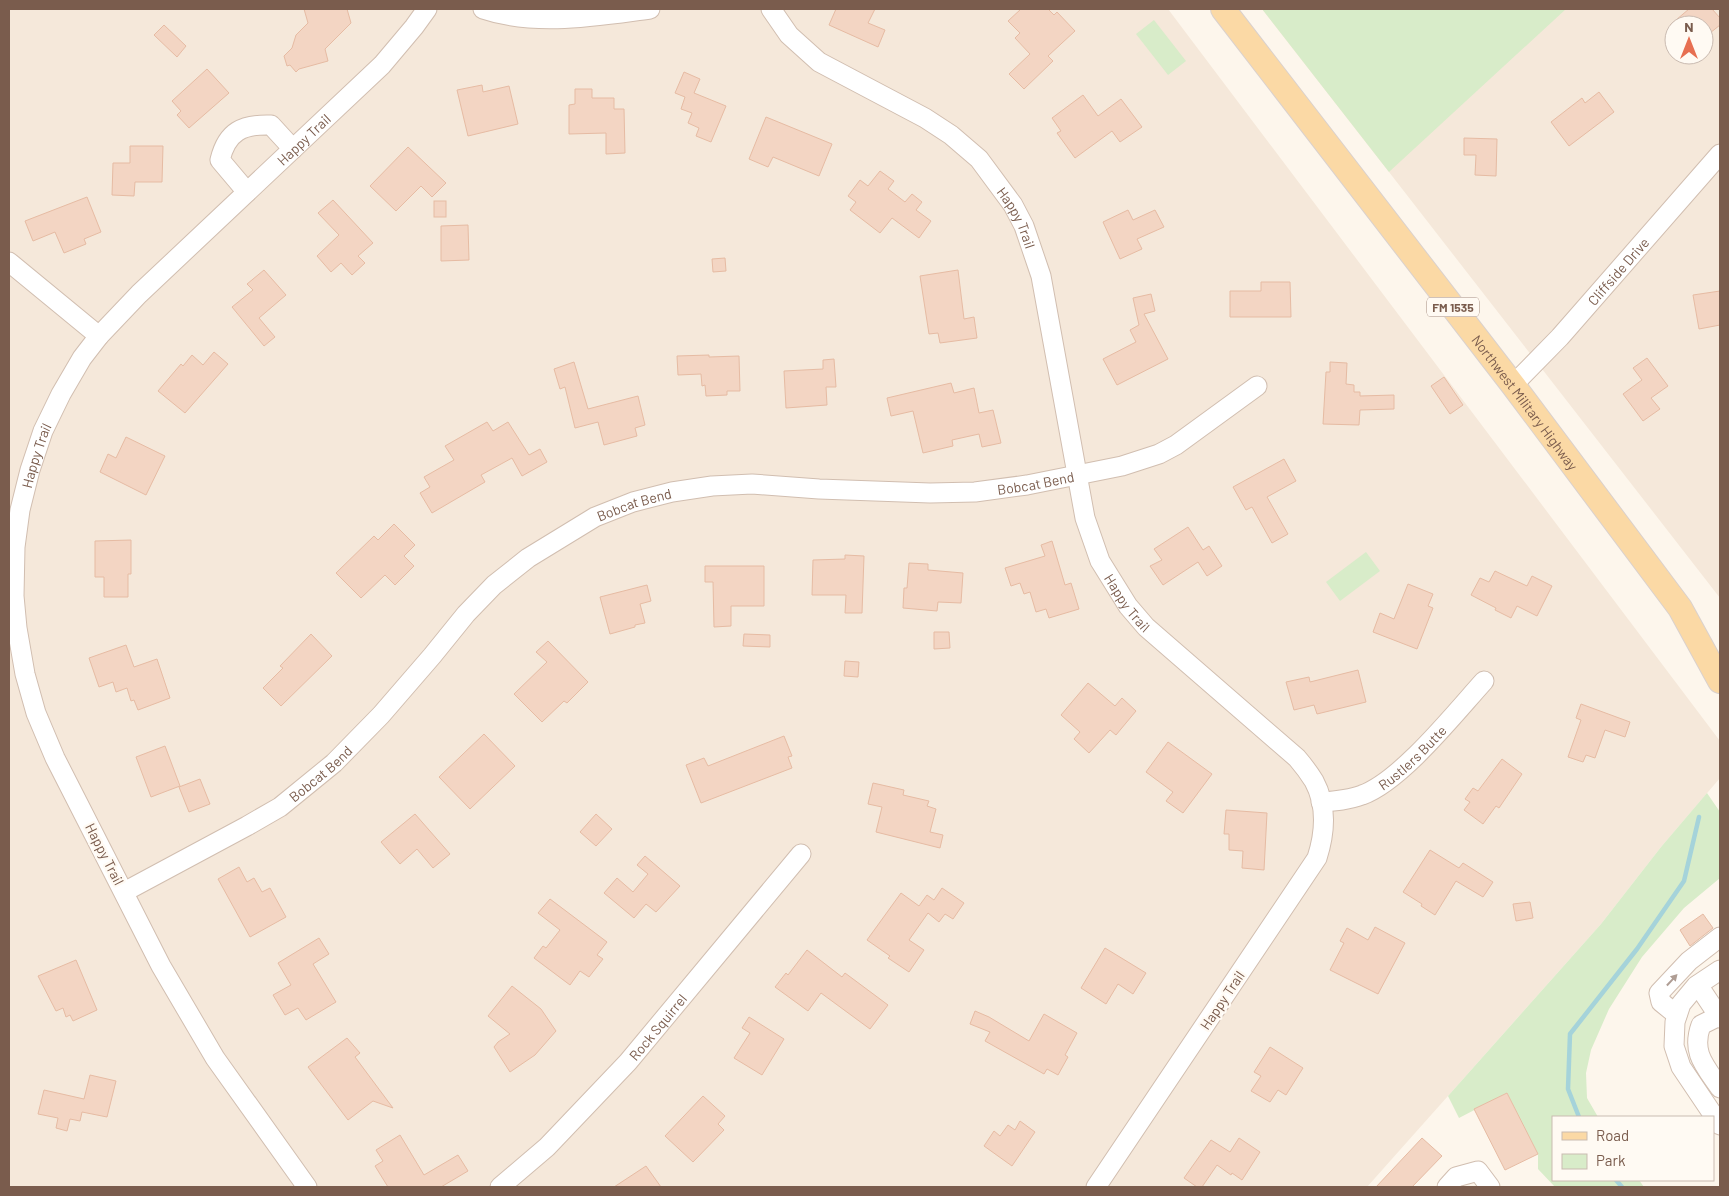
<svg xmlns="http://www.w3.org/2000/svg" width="1729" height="1196" font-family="Barlow,sans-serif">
<rect width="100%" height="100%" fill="#fdf6ec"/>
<g fill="#f5e8da" fill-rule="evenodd">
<polygon points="9,9 1168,9 1720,741 1720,778 1661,847 1601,924 1367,1187 9,1187"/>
<path d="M1262 9H1720V598L1389 172ZM1674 25H1704V55H1674Z"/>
</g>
<g fill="#d8ecc9">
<polygon points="1262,9 1566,9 1389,172"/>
<polygon points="1154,20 1186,61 1168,75 1136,34"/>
<polygon points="1366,552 1380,571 1340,601 1326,582"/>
<polygon points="1707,793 1720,812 1720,878 1684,908 1642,957 1609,1009 1591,1050 1586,1073 1587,1098 1598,1117 1553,1117 1553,1180 1639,1180 1644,1187 1555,1187 1538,1169 1538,1154 1507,1093 1459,1118 1448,1096 1601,924 1661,847"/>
</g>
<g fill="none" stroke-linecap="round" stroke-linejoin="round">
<g stroke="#a5d3da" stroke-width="4.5">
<polyline points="1579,1117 1568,1089 1570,1034 1637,949 1684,881 1699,817"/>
<polyline points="1616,1180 1622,1187"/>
</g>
</g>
<g fill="#f3d5c3" stroke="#e6bba3">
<polygon points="304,9 347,9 351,23 325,49 328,61 299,69 296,72 290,65 287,66 284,56 292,48 296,35 308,23"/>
<polygon points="836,9 875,9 868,23 885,30 878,47 829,25"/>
<polygon points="1021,9 1048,9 1054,15 1057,12 1075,31 1048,56 1053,61 1024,89 1009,74 1030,54 1015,38 1020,33 1008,21"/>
<polygon points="1689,9 1712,9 1720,18 1720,25 1710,33 1704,25 1670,25"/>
<polygon points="164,25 186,46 177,57 154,35"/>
<polygon points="207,69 229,93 189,128 177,115 181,111 172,101"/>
<polygon points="684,72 700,79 694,93 726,106 711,142 696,136 699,128 688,123 692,113 681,109 685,97 675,93"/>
<polygon points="482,85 483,92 509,86 518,124 468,136 457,90"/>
<polygon points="575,89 592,89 592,98 614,98 614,109 624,109 625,153 606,154 606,133 569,134 569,105 575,104"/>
<polygon points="1599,92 1614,112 1569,146 1551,122 1582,98 1585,103"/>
<polygon points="1083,95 1098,116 1121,99 1142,127 1120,142 1112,131 1075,158 1057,133 1061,131 1052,118"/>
<polygon points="766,117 832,144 819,176 773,157 768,167 749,159"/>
<polygon points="1464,138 1497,139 1496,176 1475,175 1476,155 1464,155"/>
<polygon points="130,146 163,146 162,182 135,182 134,196 112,195 113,163 130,163"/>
<polygon points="408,147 446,183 432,197 421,186 396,211 370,186"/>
<polygon points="880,171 894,181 888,189 905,202 912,194 922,202 916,210 931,221 919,238 892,218 880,233 850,210 856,202 848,196 860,180 868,186"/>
<polygon points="87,197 101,232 84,239 86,244 64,253 55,232 33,241 25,221"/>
<polygon points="333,200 373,243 358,256 365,263 352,275 341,263 331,272 317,256 339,235 318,213"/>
<rect x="434" y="201" width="12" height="16"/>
<polygon points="1128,210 1133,220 1155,210 1164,227 1137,239 1142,249 1120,259 1103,222"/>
<polygon points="468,225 469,260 441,261 441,226"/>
<polygon points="725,258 726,271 713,272 712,259"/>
<polygon points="264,270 286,295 259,318 275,337 264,346 232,307 253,290 247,284"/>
<polygon points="958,270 964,319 974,317 977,338 940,343 938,333 929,334 920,276"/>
<polygon points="1261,282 1290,282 1291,317 1230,317 1230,291 1261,291"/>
<polygon points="1720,291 1720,325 1699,329 1693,295"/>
<polygon points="1151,294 1155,311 1144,314 1168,359 1117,385 1103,359 1136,342 1130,330 1139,325 1133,298"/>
<polygon points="214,352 228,364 185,413 158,391 181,364 183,366 192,355 203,365"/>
<polygon points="709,355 709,357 739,356 740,391 727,391 727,395 706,396 705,385 702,386 701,374 678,375 677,356"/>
<polygon points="1647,358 1668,386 1651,398 1660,409 1643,421 1623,394 1642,380 1633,368"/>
<polygon points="834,359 836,387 826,387 827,405 786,408 784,371 823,369 823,360"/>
<polygon points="574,362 588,409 638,396 645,425 635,428 637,436 604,445 598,422 575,428 565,387 560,389 554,369"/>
<polygon points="1330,362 1347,363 1346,384 1354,385 1354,392 1360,392 1360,396 1394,395 1394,409 1360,410 1359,425 1323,424 1326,372 1330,372"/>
<polygon points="1444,377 1463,405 1450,414 1431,386"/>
<polygon points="951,383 954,393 974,388 979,413 993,410 1001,443 982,447 979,434 952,440 953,446 923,453 913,411 891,416 887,398"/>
<polygon points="487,422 493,431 508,422 529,455 540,449 547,462 522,476 512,458 481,475 485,482 432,513 420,493 430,487 424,477 454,460 445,446"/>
<polygon points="126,437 165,456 146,495 100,472 108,454 116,458"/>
<polygon points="1284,459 1296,481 1267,497 1288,534 1272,543 1252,507 1246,510 1233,487"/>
<polygon points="394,524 415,545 404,556 414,566 395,585 385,575 361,598 336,573 374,536 378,540"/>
<polygon points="1188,527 1203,550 1209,546 1222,566 1207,576 1198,562 1163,585 1150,566 1162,560 1154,549"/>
<polygon points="131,540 131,574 128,574 128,597 104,597 104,577 95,577 95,541"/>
<polygon points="1052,541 1065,585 1071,583 1079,609 1049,618 1046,609 1036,612 1030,592 1024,594 1020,583 1011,586 1005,568 1045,556 1041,545"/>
<polygon points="845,555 864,556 862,613 845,613 846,595 812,595 813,560 845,559"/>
<polygon points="909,563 928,564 928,570 963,573 961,603 938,602 937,611 903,608 904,588 907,588"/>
<polygon points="705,566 764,566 764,606 731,606 731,626 714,627 713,582 705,582"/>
<polygon points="1495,571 1527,586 1532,576 1552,586 1537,616 1517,606 1511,618 1495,610 1496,608 1471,595 1480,578 1489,582"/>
<polygon points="1408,584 1433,594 1428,606 1433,608 1417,649 1373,632 1380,613 1394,619"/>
<polygon points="647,585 651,601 640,604 645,623 635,625 635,627 610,634 600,597"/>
<polygon points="934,632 949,632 950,648 934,649"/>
<polygon points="311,634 332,656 281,706 263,688 283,668 280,666"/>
<polygon points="744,634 770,635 770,647 743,646"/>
<polygon points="548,641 588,682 567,703 564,701 542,722 514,694 547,662 536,652"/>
<polygon points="126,645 134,667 157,659 170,698 138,710 134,700 131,701 127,688 116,692 113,682 99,687 89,658"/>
<polygon points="845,661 859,662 858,677 844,676"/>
<polygon points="1358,670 1366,702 1317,714 1314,705 1294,710 1286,682 1309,677 1310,682"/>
<polygon points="1088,683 1115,706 1122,698 1136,711 1116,735 1110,730 1089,753 1074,739 1080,732 1061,715"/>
<polygon points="1581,704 1630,722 1625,737 1605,730 1595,758 1586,755 1583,762 1568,757 1581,720 1576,718"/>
<polygon points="484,734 515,766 470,809 439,777"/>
<polygon points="784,736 792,756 788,757 792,768 701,803 686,765 704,758 708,766"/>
<polygon points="1168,742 1212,774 1183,813 1166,801 1173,792 1146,772"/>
<polygon points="165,746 180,786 151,797 136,757"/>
<polygon points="1502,759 1522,774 1499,808 1496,806 1483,824 1464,810 1470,802 1465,799 1473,788 1478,791"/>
<polygon points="200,779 210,804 189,812 179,787"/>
<polygon points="873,783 904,790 903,795 929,801 927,806 936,809 930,832 943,835 940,848 876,832 882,807 868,804"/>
<polygon points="1226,810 1267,813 1264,870 1242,868 1243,851 1229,850 1229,834 1224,834"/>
<polygon points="415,814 450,854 433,868 417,849 400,864 381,842"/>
<polygon points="596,814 612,829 596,846 580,832"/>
<polygon points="1430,850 1459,868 1463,863 1493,882 1483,897 1456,881 1435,915 1421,906 1422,904 1403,892"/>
<polygon points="645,856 680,886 656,912 646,904 634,918 604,893 617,878 633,892 648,874 637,865"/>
<polygon points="239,867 247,882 254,878 262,892 270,888 286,917 250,937 218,879"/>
<polygon points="942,888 964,903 953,919 945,914 939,922 928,913 909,940 924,950 909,972 888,958 890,956 867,940 901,893 919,906 927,895 934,900"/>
<polygon points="550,899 607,942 597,955 603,959 589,977 580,971 570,985 534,958 543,946 546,948 560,930 538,913"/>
<polygon points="1530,902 1533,918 1516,921 1513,904"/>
<polygon points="1703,914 1713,928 1690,946 1680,930"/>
<polygon points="1375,927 1405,943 1378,994 1330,970 1344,943 1340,941 1347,928 1368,940"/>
<polygon points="319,938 329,954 313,964 336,1002 306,1020 298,1008 285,1015 273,995 291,985 278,963"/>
<polygon points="1105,948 1146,973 1133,994 1118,984 1106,1004 1081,988"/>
<polygon points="807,950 842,977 845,973 888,1005 870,1029 821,993 808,1011 775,987 786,973 788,975"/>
<polygon points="76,960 97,1010 73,1021 70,1015 66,1017 63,1008 56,1011 38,976"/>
<polygon points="512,986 541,1009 556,1031 535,1055 510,1072 494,1047 498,1042 510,1034 488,1016"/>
<polygon points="975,1011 989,1017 1029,1041 1044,1014 1077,1033 1065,1055 1068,1057 1058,1075 1047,1069 1044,1074 985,1041 990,1032 970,1024"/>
<polygon points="749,1017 784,1039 762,1075 734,1058 750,1033 742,1028"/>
<polygon points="347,1038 360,1053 355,1057 393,1108 373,1101 348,1120 308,1067"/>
<polygon points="1270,1047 1303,1068 1286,1095 1278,1090 1270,1102 1251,1091 1261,1076 1254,1072"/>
<polygon points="90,1075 116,1081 107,1117 82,1112 80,1121 70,1119 67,1131 56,1128 58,1118 38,1114 44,1090 84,1099"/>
<polygon points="1507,1093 1538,1154 1505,1170 1474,1109"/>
<polygon points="703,1096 725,1116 718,1124 724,1130 693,1162 665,1136"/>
<polygon points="1020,1121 1035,1132 1012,1166 984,1146 994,1131 1000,1136 1008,1125 1015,1130"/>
<polygon points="400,1135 424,1175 458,1155 468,1171 441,1187 388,1187 375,1166 383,1161 376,1150"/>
<polygon points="1239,1138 1260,1152 1242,1180 1232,1173 1231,1175 1217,1165 1202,1187 1197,1187 1184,1178 1211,1140 1230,1152"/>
<polygon points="1422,1138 1442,1156 1412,1187 1376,1187"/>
<polygon points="646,1166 661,1187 614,1187"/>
</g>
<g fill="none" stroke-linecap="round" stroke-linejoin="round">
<g stroke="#d1beb0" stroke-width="21">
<g id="minor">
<path d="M483 9C536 27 596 16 650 9"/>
<path id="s1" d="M771 9 789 35 819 62 925 118 951 135 979 159 1013 205 1024 226 1041 276 1085 518 1100 561 1128 606 1146 627 1297 758C1303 765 1309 773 1314 781 1327 805 1325 833 1317 858L1096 1187"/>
<path d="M247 192 220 160C227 131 243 124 271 125L293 149"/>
<polyline points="9,262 99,336"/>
<path id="s2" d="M1513 385 1560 337 1720 154"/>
<path id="s3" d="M1321 802C1335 801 1349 800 1362 795 1401 781 1455 713 1484 681"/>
<path id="s4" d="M124 892 247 826 280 807 334 763 381 715 432 656 466 614 494 585 528 558 595 517 633 502 672 492 712 486 752 484 819 489 930 493 975 492 1027 485 1122 466 1159 454 1176 445 1257 386"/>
<polyline points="1720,970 1696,986 1681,1004 1675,1022 1674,1046 1681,1067 1720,1125"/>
<polyline points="1698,985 1720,1018"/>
<polyline points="1677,1015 1661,1002 1659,993 1689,961 1720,937"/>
<path d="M1719 1016 1701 1025C1691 1053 1705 1066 1720 1088"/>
<path id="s5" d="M307 1187 215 1058 161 966 55 758 36 713 25 674 17 628 14 596 15 547 20 510 30 470 43 431 61 394 82 358 99 336 139 294 382 65 414 27 427 9"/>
<path id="s6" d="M500 1187 547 1147 628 1062 801 854"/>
<polyline points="1447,1187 1456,1177 1478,1171 1490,1187"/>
</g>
</g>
<g stroke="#dad1cd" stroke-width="26">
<g id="major">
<path id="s7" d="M1223 9 1513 385 1680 608 1720 681"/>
</g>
</g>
<use href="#minor" stroke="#fff" stroke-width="19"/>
<use href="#major" stroke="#fbd9a5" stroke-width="24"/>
</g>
<defs><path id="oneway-solid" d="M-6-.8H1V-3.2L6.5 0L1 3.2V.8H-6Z" transform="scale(1.25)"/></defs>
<use fill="#af9d94" href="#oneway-solid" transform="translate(1672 980) rotate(-47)"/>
<g text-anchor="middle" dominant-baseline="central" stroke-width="4.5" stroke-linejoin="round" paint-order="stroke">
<rect fill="#fffaf3" stroke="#a28b7f" stroke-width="1" x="1427" y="297.5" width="52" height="19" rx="4"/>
<g font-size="12" font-weight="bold" fill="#7a5c4d">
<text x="1453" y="307">FM 1535</text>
</g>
<g font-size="14" fill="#7a5c4d" stroke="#fffaf3">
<text stroke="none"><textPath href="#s5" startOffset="1230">Happy Trail</textPath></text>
<text stroke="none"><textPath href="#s1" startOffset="330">Happy Trail</textPath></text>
<text stroke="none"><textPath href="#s2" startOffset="155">Cliffside Drive</textPath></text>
<text stroke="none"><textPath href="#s7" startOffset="496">Northwest Military Highway</textPath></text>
<text stroke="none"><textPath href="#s5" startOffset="810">Happy Trail</textPath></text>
<text stroke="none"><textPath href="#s4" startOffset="1055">Bobcat Bend</textPath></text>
<text stroke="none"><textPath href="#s4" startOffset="650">Bobcat Bend</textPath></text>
<text stroke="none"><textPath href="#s1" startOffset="735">Happy Trail</textPath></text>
<text stroke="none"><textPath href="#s3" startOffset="105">Rustlers Butte</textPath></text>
<text stroke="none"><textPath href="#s4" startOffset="230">Bobcat Bend</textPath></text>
<text transform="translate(105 854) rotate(63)">Happy Trail</text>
<text transform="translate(1222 1000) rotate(-56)">Happy Trail</text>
<text stroke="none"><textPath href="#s6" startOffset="225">Rock Squirrel</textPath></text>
</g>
</g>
<rect width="1729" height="1196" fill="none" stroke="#7a5c4d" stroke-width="20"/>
<rect x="1552" y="1116" width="162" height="65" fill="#fffaf3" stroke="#cabbb1"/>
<rect x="1562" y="1132" width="25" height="8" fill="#fbd9a5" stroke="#cabbb1"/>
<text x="1596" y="1141" font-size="15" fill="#7a5c4d">Road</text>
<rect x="1562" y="1154" width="25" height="15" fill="#d8ecc9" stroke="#cabbb1"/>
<text x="1596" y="1166" font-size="15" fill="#7a5c4d">Park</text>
<g transform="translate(1689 40)"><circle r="24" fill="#fffaf3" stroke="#cabbb1"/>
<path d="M0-4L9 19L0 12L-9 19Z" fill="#e76f51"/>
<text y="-8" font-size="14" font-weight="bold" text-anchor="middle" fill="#7a5c4d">N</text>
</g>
</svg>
